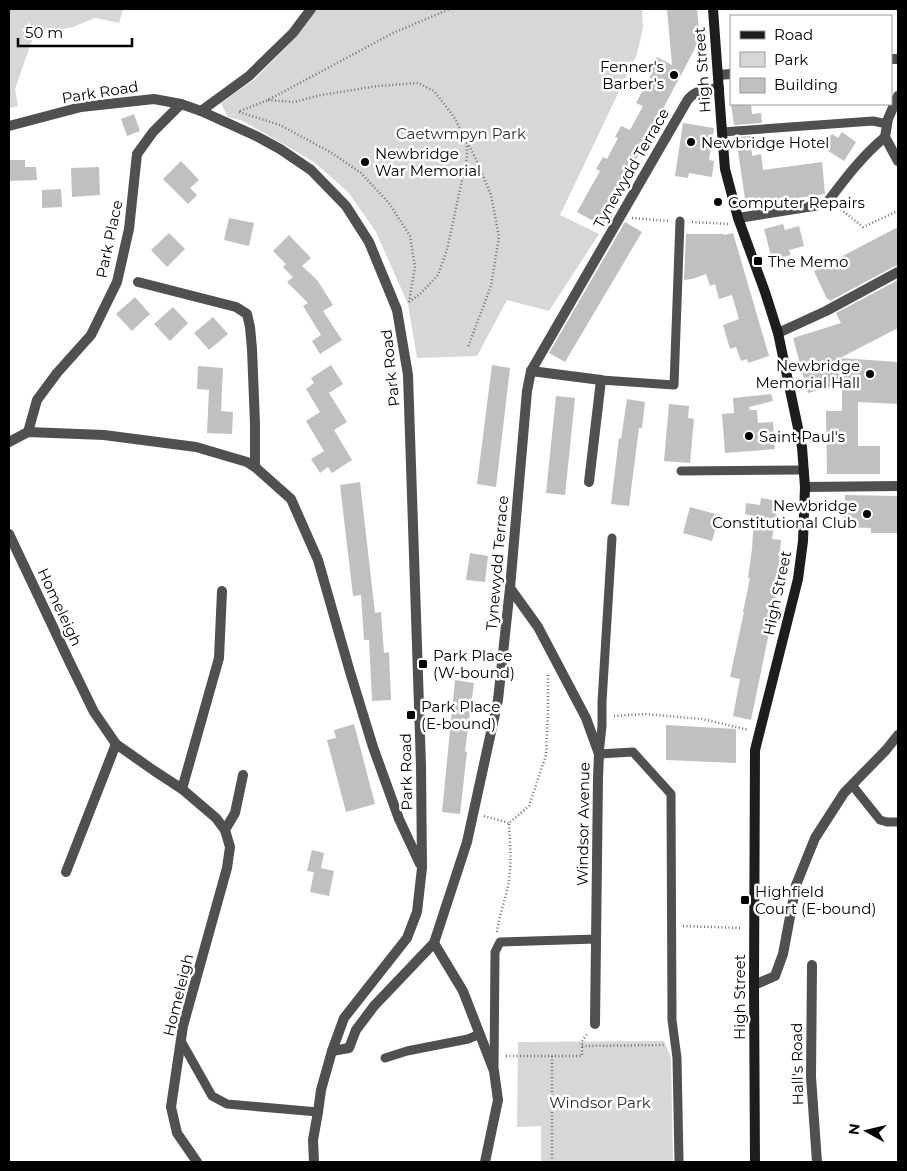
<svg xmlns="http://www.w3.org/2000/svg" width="907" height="1171" font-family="Montserrat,sans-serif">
<rect width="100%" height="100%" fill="#fff"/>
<g fill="#d7d7d7">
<polygon points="9,9 123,9 119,23 95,18 73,27 56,30 36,29 15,89 18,106 9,108"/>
<polygon points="317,9 642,9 643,28 637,54 560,215 599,234 549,311 507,300 477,356 417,358 408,304 376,232 349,193 314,162 243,121 228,117 221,103 255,79 298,35"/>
<polygon points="664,1041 671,1058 673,1162 541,1162 541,1126 517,1127 518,1042"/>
</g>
<g fill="#c0c0c0">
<polygon points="667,9 697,9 700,39 608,212 613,215 606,228 577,212 600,171 596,169 603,157 607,159 618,138 615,137 621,126 630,130 643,106 636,103 653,71 650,70 657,57 672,65"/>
<polygon points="731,104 751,104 752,114 761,113 762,123 734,125"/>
<polygon points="134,114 140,131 127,136 121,119"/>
<polygon points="683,123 714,128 709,160 714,161 712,177 689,173 688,178 675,176"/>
<polygon points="842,132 856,142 844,161 822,147 832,134 838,138"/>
<polygon points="751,136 752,156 761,154 763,170 822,162 825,194 746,206 736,137"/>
<polygon points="9,160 25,160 25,167 36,167 37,180 9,181"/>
<polygon points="181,161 199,180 190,188 197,195 188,204 163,179"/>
<polygon points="99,167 100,195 72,197 71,168"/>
<polygon points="61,189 62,207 42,208 42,190"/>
<polygon points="229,218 254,223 249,246 224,240"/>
<polygon points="625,222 642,232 565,362 549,353"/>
<polygon points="783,224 785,230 799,226 804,246 789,250 791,255 772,260 764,229"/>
<polygon points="898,227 898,265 895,266 830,301 829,299 827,299 814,271"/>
<polygon points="169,233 185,249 167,267 151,250"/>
<polygon points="733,233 769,356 748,363 747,359 741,361 736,347 730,349 723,325 739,319 732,295 719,299 715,284 710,286 706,274 692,279 684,280 686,234 724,234 724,235"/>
<polygon points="289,235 311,258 302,266 317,280 333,305 323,311 342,340 320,354 312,341 321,335 303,306 308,303 287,282 293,277 283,267 286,264 273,251"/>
<polygon points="898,280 898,328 840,358 898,362 898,404 858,402 858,446 880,446 880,474 827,474 826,411 842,411 842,384 808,393 793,338 841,323 836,313"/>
<polygon points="135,297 150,314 132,331 116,314"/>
<polygon points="173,307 188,323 170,341 154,324"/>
<polygon points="213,317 228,334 209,350 194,333"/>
<polygon points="331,365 343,384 329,393 347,422 334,430 352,460 332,473 328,467 320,473 311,459 324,451 306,421 320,412 306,389 314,383 311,378"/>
<polygon points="492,365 510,368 496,487 477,484"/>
<polygon points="198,366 223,368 221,411 233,412 232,434 207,433 209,390 197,389"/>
<polygon points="771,394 773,401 749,407 750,410 757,410 758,423 773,422 775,449 725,453 722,414 734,413 733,398"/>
<polygon points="556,396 575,398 565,495 546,493"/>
<polygon points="627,399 645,402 642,428 639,428 629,506 611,504 619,438 621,439"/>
<polygon points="669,404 689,406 688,418 694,419 690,463 664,461"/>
<polygon points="360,482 375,613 381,612 384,653 389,652 391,700 372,701 369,640 364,640 361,595 353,596 340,485"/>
<polygon points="845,495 898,496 898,533 871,533 871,528 844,527"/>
<polygon points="761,498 778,501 772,539 781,540 775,604 751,720 733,716 740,679 730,677 744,612 743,612 750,578 748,578 752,549 754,516 745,514 746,503 760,505"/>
<polygon points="690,507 719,515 712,541 683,533"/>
<polygon points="470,553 488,556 485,582 466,580"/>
<polygon points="455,680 474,683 465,751 467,752 460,814 442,812"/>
<polygon points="354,724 375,804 346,812 327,740 336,738 334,730"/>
<polygon points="666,725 736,729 736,763 666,760"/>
<polygon points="312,850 324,853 321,868 334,871 329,896 310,892 314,872 307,871"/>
</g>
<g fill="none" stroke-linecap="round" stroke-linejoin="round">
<g stroke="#727272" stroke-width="2.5" stroke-dasharray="1 2.5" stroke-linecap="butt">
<polyline points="268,100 294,102 321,95 378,86 418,83 434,91 454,117 476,159 491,195 499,237 491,286 468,347"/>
<polyline points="240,111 268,100 393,33 450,9"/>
<polyline points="239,112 280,125 332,153 361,173 389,203 410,236 415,267 409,302"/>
<polyline points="838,207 863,227 898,211"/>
<polyline points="632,218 669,221"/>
<polyline points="692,222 729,224"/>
<polyline points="409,302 420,294 438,275 447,250 467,157 467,142"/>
<polyline points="614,716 645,714 702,719 749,730"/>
<polyline points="484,816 509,823"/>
<polyline points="683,926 742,928"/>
<path d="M497 932C499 916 505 901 508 886 512 865 510 844 509 823L529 806 546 755 548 713V675"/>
<polyline points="582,1046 664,1045"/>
<polyline points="506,1056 582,1056 582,1041 587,1034"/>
<polyline points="552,1162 552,1056"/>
</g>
<g stroke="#505050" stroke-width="9">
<polyline points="722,132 873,121 887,124"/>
<polyline points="601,380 674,385 680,221"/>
<polyline points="681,471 804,470"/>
<polyline points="612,538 602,702 602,726 599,754 633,752 671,794 672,1020 677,1058 679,1162"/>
<polyline points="852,785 880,820 887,822 898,822"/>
<polyline points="181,1041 212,1096 227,1104 318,1112"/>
<polyline points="385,1058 407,1051 468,1039 480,1034"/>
<polyline points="494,1069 495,952 500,942 596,939"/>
</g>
<g stroke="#505050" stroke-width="10">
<polyline points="891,59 898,59"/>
<polyline points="718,75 731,74"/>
<polyline points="201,111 249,76 293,33 311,9"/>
<polyline points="9,126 81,107 154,99 181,104 201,111 256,136 280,149 311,170 346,206 369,242 397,310 408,375 421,766 422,868 417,912 407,938 344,1018 332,1051 321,1090 318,1112 313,1140 314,1162"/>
<polyline points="885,137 898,161"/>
<path d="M738 218 826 204C844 180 862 156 885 137L888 119 898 96"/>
<polyline points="138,282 236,307 247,314 250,327 252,349 255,424 255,467"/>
<polyline points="778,333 826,311 898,272"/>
<polyline points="531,371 601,380 589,482"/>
<polyline points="28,432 37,400 57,373 91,335 117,282 129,229 137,154 153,132 181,104"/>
<polyline points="9,442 28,432 104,435 196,447 247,462 255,467 291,499 318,560 350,672 373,747 399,819 420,864"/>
<polyline points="805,487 898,486"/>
<polyline points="9,534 71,665 94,712 116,744 153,770 182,789 216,818 225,830"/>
<polyline points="510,588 538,627 586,718 599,754 598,778 595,1024"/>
<polyline points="182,789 219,658 222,591"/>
<polyline points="66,872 116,744"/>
<polyline points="434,943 463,991 494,1071 498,1100 485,1162"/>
<polyline points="812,965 811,1077 817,1162"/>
<polyline points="754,985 775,976 783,954 796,885 815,838 844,793 886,750 898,735"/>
<path d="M332 1051 349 1048 356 1030 374 1006 434 943 467 842 498 700 510 588 527 391 531 371 687 101C695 89 706 90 719 88"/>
<polyline points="197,1162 177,1133 171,1107 183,1026 227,868 230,847 225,830 235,813 243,775"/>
</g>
<polyline stroke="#1d1d1d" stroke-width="10" points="713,9 722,132 725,169 738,218 765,292 778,333 802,447 805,487 803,541 798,579 755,750 754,985 755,1162"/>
</g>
<g fill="#000" stroke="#fff" stroke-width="2">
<circle cx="674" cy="75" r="5"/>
<circle cx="691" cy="142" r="5"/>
<circle cx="365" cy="162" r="5"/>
<circle cx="718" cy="202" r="5"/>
<rect x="753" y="256" width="10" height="10" rx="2.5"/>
<circle cx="870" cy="374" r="5"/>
<circle cx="749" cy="436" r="5"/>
<circle cx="867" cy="514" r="5"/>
<rect x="418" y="659" width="10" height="10" rx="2.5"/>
<rect x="406" y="710" width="10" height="10" rx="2.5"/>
<rect x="740" y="895" width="10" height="10" rx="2.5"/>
</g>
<g text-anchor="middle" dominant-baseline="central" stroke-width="5" stroke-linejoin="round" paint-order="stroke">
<g font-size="15" fill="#000" stroke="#fff" text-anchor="start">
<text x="664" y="66" text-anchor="end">Fenner's<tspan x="664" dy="17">Barber's</tspan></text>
<text x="701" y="142">Newbridge Hotel</text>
<text x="375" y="153">Newbridge<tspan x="375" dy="17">War Memorial</tspan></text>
<text x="728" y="202">Computer Repairs</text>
<text x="768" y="261">The Memo</text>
<text x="860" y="365" text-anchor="end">Newbridge<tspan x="860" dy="17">Memorial Hall</tspan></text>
<text x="759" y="436">Saint Paul's</text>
<text x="857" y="505" text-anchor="end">Newbridge<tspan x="857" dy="17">Constitutional Club</tspan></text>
<text x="433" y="655">Park Place<tspan x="433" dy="17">(W-bound)</tspan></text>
<text x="421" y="706">Park Place<tspan x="421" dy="17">(E-bound)</tspan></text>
<text x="755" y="891">Highfield<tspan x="755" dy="17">Court (E-bound)</tspan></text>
</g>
<g font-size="15" fill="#000" stroke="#fff">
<text transform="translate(702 70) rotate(-94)">High Street</text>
<text transform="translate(100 92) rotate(-9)">Park Road</text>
<text transform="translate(631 168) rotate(-60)">Tynewydd Terrace</text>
<text transform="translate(109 239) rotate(-78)">Park Place</text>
<text transform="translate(390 368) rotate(-96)">Park Road</text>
<text transform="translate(497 563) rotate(-85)">Tynewydd Terrace</text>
<text transform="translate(777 593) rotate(-78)">High Street</text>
<text transform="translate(60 607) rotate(65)">Homeleigh</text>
<text transform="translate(406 772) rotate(-91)">Park Road</text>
<text transform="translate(583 824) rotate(-89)">Windsor Avenue</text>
<text transform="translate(178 995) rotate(-76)">Homeleigh</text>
<text transform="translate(739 997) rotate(-90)">High Street</text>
<text transform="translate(797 1064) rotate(-91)">Hall's Road</text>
</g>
<g font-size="15" fill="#2e2e2e" stroke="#fff">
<text x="461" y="133">Caetwmpyn Park</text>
<text x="600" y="1102">Windsor Park</text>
</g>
</g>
<rect width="907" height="1171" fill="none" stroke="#000000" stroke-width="20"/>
<rect x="730" y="15" width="162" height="90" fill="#ffffff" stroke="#999999"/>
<rect x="740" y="31" width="25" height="8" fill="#1d1d1d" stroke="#999999"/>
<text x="774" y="40" font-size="15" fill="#000000">Road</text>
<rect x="740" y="52" width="25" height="15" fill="#d7d7d7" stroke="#999999"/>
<text x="774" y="65" font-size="15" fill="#000000">Park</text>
<rect x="740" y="78" width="25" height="15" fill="#c0c0c0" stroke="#999999"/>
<text x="774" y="90" font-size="15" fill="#000000">Building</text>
<g transform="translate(867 1131) rotate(278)" stroke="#ffffff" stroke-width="4" paint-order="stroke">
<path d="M0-4L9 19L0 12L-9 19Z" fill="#000000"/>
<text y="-8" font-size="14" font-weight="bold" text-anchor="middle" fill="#000000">N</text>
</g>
<path d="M18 38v8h114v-8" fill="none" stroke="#000000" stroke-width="2.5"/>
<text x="25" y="38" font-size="15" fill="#000000" stroke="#ffffff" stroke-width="4" paint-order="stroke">50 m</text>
</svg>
